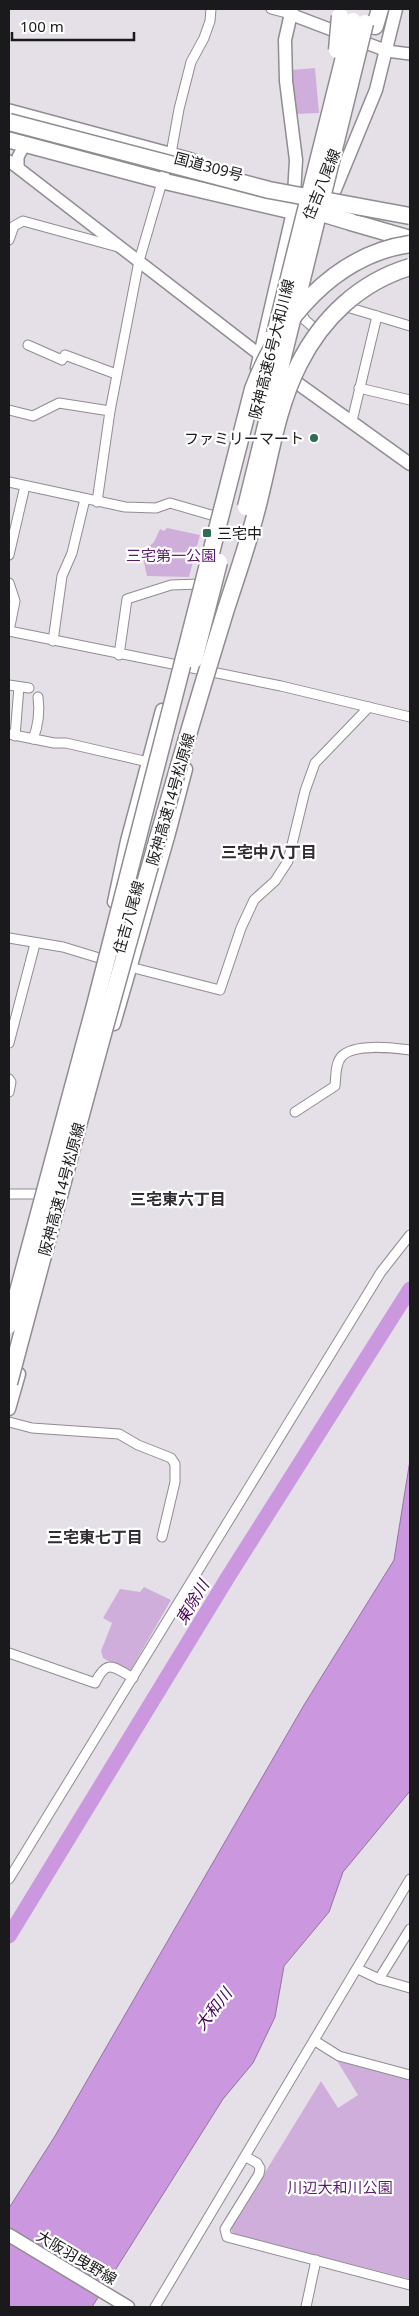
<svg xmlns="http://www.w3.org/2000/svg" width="419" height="2316" font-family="'Noto Sans','Noto Sans JP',sans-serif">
<rect width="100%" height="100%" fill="#e5e0e7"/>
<g fill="#cfaedb">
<polygon points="315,68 319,113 294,114 291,70"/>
<polygon points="167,528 200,535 189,577 147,576 142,553 154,542 160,529 164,531"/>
<polygon points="144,1587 171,1600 129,1673 103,1658 101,1651 112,1623 103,1618 120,1589 140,1592"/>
<polygon points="338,2058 410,2079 410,2279 233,2234 231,2228 321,2081 338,2108 358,2095 336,2059"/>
</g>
<polygon fill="#cb97df" stroke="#9671a4" points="410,1460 410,1791 343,1872 329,1912 284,1966 275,2017 253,2063 223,2099 92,2307 9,2307 9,2208 55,2136 304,1705 394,1560"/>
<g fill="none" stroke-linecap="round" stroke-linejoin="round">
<polyline stroke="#cb97df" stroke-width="15" points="9,1936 228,1577 410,1289"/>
<g stroke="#908c92" stroke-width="11">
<g id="minor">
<polyline points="271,9 290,14"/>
<polyline points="9,240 14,226 23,221 118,247"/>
<polyline points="347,307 410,326"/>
<polyline points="299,308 305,320 321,334"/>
<polyline points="28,345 62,360 65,355 116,374"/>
<polyline points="359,388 410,400"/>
<polyline points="9,410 33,416 59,403 110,411"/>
<polyline points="352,421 377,316"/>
<polyline points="9,482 125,507 156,508 170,503 218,517"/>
<polyline points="97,502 110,411 139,261 172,148 179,109 191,62 204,38 210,21 211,9"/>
<polyline points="9,555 25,486"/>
<polyline points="9,583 15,601 9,631"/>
<polyline points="9,631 281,686 410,717"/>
<polyline points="53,641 62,576 72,553 85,499"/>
<polyline points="119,655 127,599 171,585 199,584"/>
<polyline points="9,685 29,688"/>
<polyline points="9,734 54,743 66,743 148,762"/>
<polyline points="15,736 19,687"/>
<path d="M33 739C39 724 40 712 38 697"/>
<polyline points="9,938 63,947 109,961"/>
<polyline points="126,966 220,990 241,928 254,900 275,881 288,861 305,791 315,763 369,707"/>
<polyline points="9,1043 35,944"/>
<polyline points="9,1079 11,1082 9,1092"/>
<path d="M295 1112 335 1086C336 1077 335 1063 342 1056 355 1043 393 1048 410 1050"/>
<polyline points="9,1194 37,1194 46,1197"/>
<polyline points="9,1422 32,1428 119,1434 138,1445 171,1458 175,1464 175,1482 162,1537"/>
<path d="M9 1653 95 1683C107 1659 112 1666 133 1678"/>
<polyline points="9,1879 381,1272 410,1235"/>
<polyline points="358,1969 379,1979 410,1988"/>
<polyline points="379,1979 410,1929"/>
<polyline points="315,2041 339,2056 410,2075"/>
<polyline points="246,2157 257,2163 260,2168 259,2174 225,2229 227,2237 410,2285"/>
<polyline points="155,2307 410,1879"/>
<polyline points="306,2307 316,2260"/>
</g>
</g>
<g stroke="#908c92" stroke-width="14">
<g id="tertiary">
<polyline points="290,14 387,51 410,54"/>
<polyline points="9,161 260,355"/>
<polyline points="18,167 18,157 25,144"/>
</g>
</g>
<g stroke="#908c92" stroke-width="15">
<g id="secondary">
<polyline points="327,209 376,90 396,9"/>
<polyline points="257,368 293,212 296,160 286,81 285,40 292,9"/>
<polyline points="286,375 410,464"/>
<polyline points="114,902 127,841 162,710"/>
<polyline points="114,1024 168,837 186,769"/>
<polyline points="9,1409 19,1374"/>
<polyline points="9,2235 128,2307"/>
</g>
</g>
<g stroke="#908c92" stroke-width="18">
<g id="trunk">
<polyline points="9,112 191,161"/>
<polyline points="9,140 163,181 317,217"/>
</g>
</g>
<g stroke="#908c92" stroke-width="19">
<g id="motorway">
<polyline points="375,26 380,9"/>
<polyline points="351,222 410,239"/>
</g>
</g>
<use href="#minor" stroke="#fff" stroke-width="9"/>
<use href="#tertiary" stroke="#fff" stroke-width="11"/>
<use href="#secondary" stroke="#fff" stroke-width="12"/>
<use href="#trunk" stroke="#fff" stroke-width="15"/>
<use href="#motorway" stroke="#fff" stroke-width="16"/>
<g stroke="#908c92" stroke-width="19" stroke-linecap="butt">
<g id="motorway-bridge">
<polyline points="337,50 340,16"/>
<polyline points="9,122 269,190 410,216"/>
<polyline points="308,209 351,222"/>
<polyline points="275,334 353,21"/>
<polyline points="246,507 365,23"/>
<polyline points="194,660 219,562"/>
<path d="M9 1325 95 1005 253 389C279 320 334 255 410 244"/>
<path d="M9 1383C78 1124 147 865 226 609 236 578 247 547 255 516 269 466 275 411 299 364 322 318 360 282 410 267"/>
</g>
</g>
<use href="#motorway-bridge" stroke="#fff" stroke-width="16"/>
</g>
<g fill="#2f6b55" stroke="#fff" stroke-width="2">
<circle cx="314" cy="438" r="5"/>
<rect x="202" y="528" width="10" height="10" rx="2.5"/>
</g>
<g text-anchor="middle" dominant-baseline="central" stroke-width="4.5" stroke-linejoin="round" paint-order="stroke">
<g font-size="15" fill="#1a191b" stroke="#fff">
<text transform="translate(209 166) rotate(15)">国道309号</text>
<text transform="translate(321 184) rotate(-68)">住吉八尾線</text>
<text transform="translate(271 349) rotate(-76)">阪神高速6号大和川線</text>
<text transform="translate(170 799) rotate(-74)">阪神高速14号松原線</text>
<text transform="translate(128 917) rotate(-74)">住吉八尾線</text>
<text transform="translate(61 1189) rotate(-75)">阪神高速14号松原線</text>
<text transform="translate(77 2257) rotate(31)">大阪羽曳野線</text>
</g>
<g font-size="15" fill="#1a191b" stroke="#fff" text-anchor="end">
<text x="304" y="438">ファミリーマート</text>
<text x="217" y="533" text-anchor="start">三宅中</text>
</g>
<g font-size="15" fill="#5a1a6f" stroke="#fff">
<text x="171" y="555">三宅第一公園</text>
<text x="340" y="2187">川辺大和川公園</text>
</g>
<g font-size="16" font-weight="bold" fill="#302c31" stroke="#fff">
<text x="269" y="852">三宅中八丁目</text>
<text x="178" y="1199">三宅東六丁目</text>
<text x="95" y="1537">三宅東七丁目</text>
</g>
<g font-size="16" font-style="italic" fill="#48005b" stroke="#fff">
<text transform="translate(192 1602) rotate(-59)">東除川</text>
<text transform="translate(213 2009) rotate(-52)">大和川</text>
</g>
</g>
<rect width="419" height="2316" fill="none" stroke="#1a191b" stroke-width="20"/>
<path d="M12 32v8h122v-8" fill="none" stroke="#1a191b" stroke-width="2.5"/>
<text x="20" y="32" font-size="15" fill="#1a191b" stroke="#ffffff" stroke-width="4" paint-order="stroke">100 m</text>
</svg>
